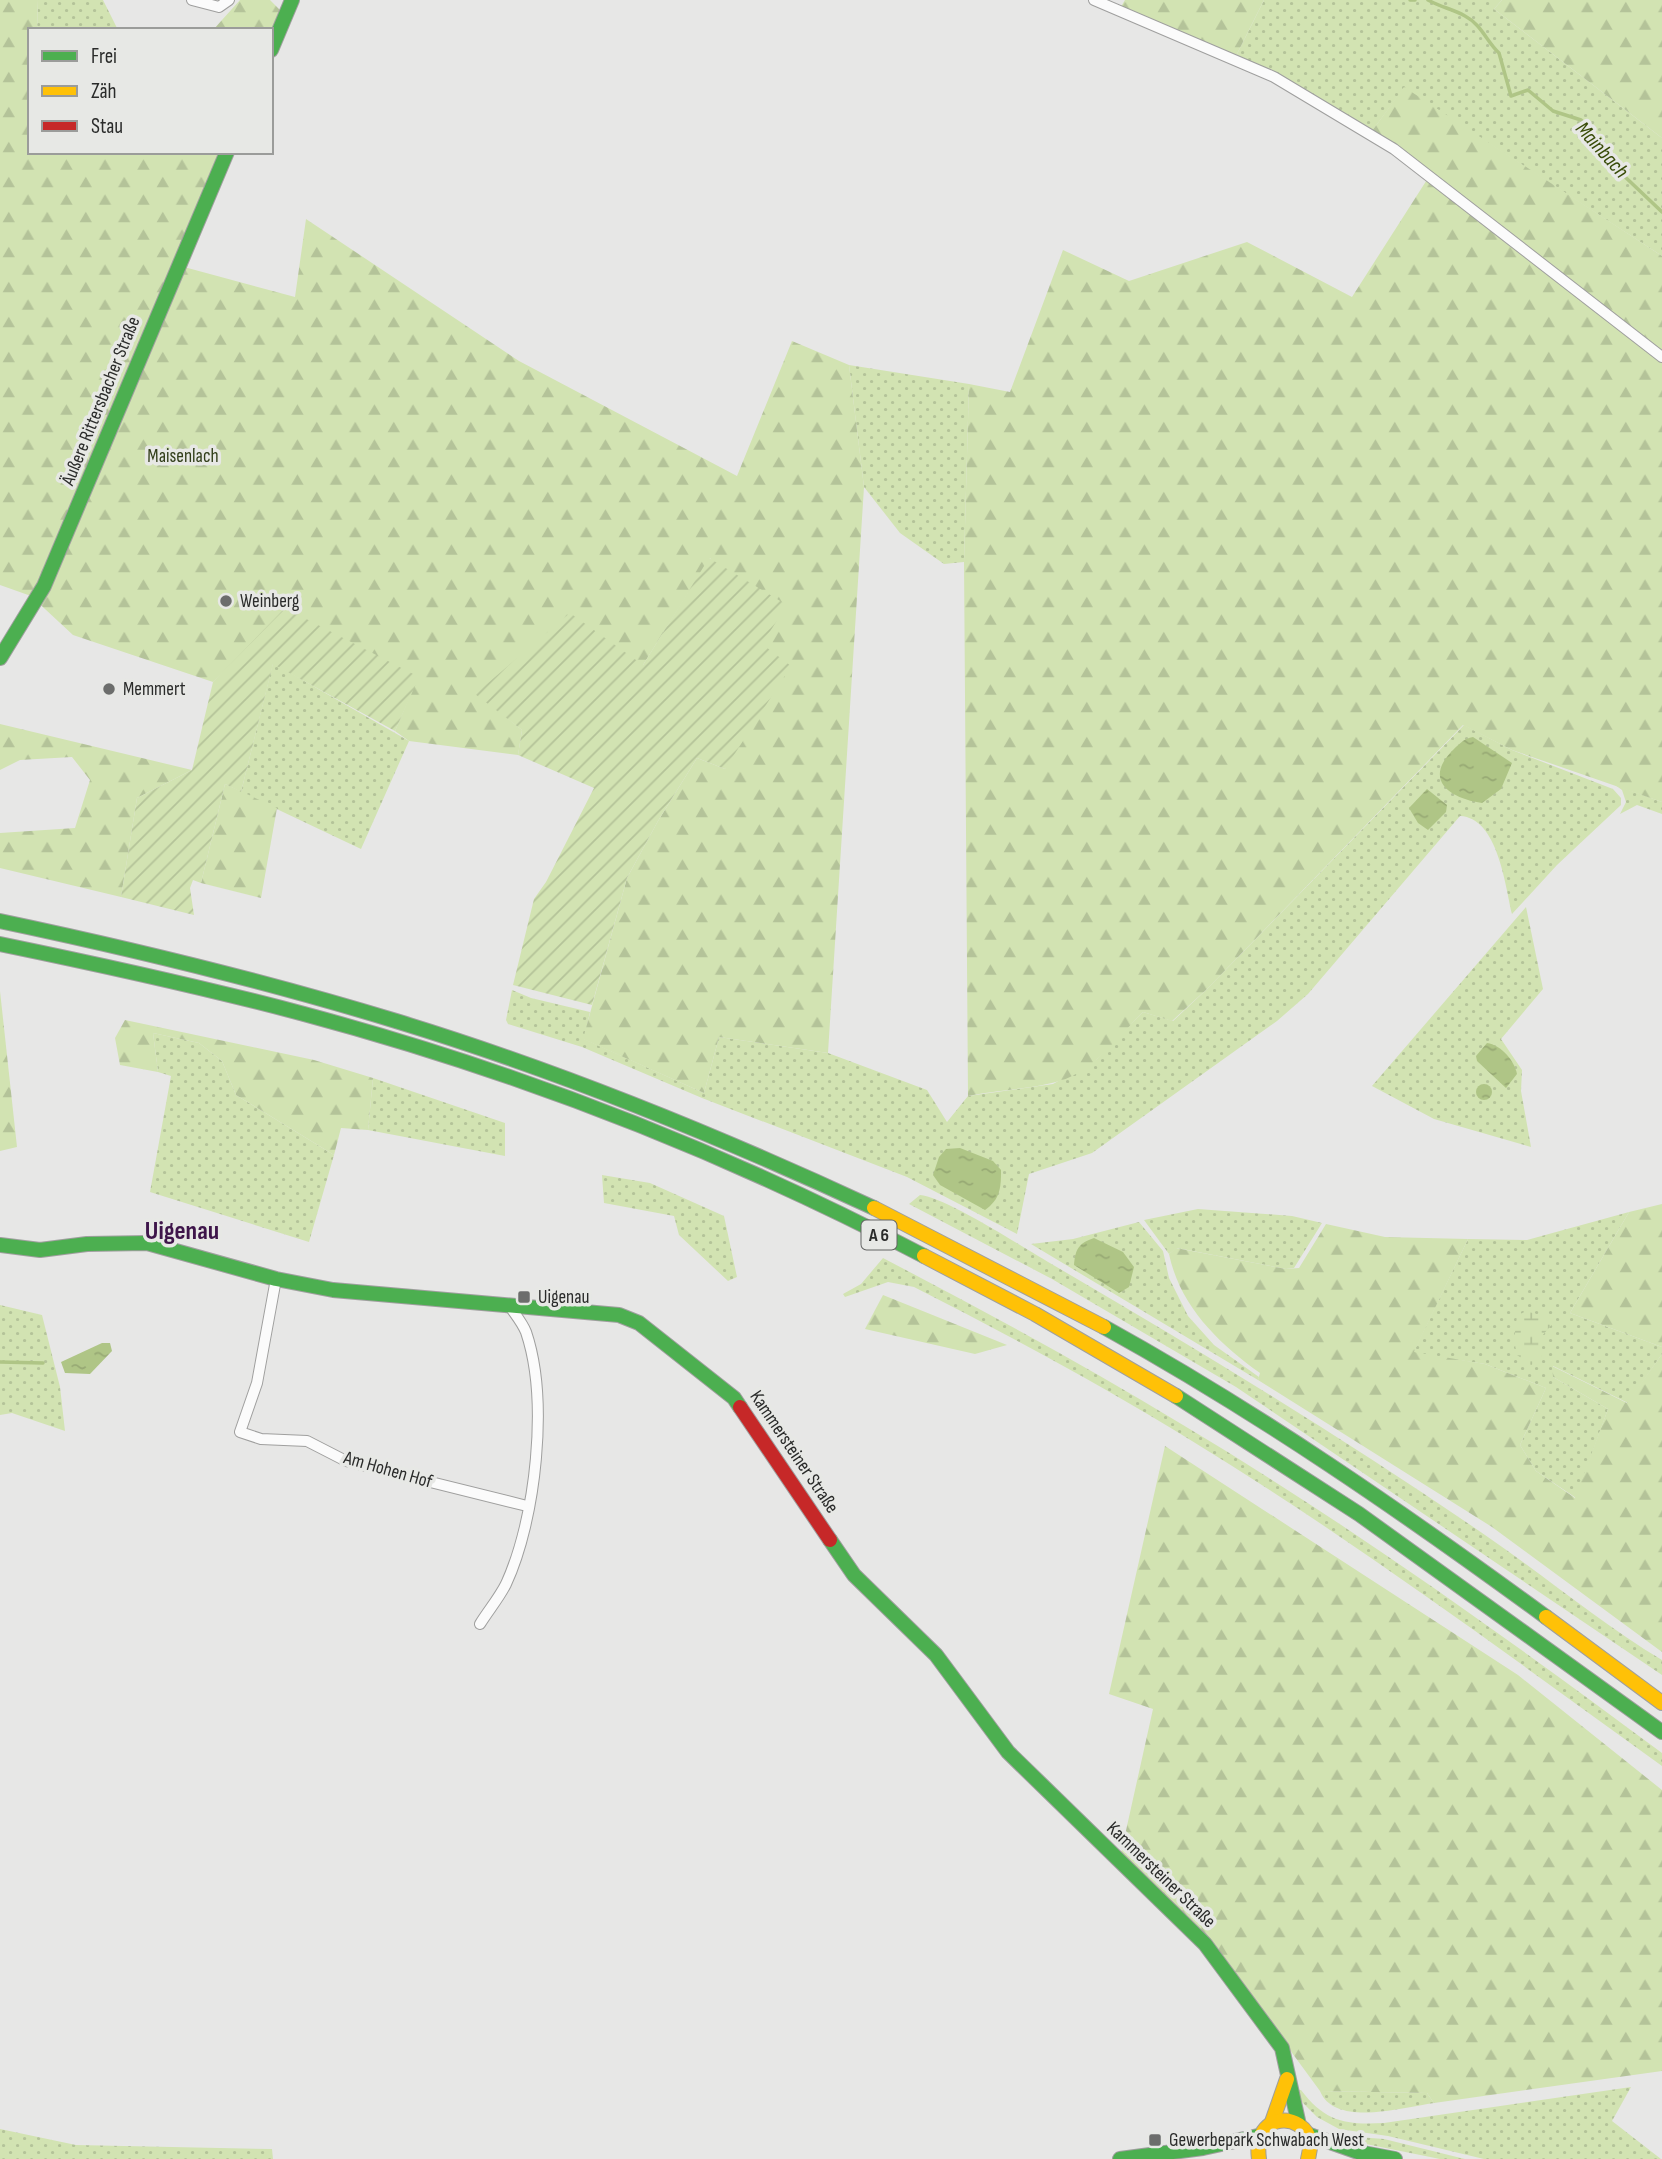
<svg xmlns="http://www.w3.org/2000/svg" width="1662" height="2159" font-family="'Sofia Sans Condensed',sans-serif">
<defs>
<pattern id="grass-dots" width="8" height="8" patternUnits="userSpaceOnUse" patternTransform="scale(1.75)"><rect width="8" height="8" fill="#d2e3b2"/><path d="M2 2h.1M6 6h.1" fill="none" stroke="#b4c399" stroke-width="1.8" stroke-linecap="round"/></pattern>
<pattern id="forest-firs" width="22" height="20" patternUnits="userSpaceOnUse" patternTransform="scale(1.75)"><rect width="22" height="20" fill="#d2e3b2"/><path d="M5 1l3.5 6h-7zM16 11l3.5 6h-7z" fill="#b4c399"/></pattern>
<pattern id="wetland-marsh" width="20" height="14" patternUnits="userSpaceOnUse" patternTransform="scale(1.75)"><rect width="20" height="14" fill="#d2e3b2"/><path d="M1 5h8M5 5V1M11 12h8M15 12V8" fill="none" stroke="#b4c399"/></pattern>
<pattern id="garden-furrows" width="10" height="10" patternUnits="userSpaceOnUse" patternTransform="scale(1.75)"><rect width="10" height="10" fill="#d2e3b2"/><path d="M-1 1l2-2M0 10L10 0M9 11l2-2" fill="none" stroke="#b4c399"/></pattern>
<pattern id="water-ripples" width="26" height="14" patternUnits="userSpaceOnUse" patternTransform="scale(1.75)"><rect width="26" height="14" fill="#afc586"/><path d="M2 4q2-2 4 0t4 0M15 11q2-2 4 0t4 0" fill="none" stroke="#97a974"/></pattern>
</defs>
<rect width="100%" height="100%" fill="#e7e7e6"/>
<g fill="url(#grass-dots)">
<polygon points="38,0 103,0 118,30 37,30"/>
<polygon points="1264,0 1502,0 1494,9 1662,138 1662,256 1404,88 1372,131 1234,60"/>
<polygon points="849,365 969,384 964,562 944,564 900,533 864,487"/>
<polygon points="273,663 409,741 361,849 241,792"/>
<path d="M1464 725 1512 750 1613 789 1621 798V805L1557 865 1512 914C1505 885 1498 818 1460 816L1308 994 1277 1021 1092 1153 1029 1174 1017 1234 907 1177 702 1098 582 1047 508 1024 506 1020 512 990 531 998 590 1012 584 1039 704 1093 719 1037 828 1053 927 1090 947 1122 968 1096 1053 1084 1097 1059 1143 1012 1173 1021 1207 989Z"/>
<polygon points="1615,785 1662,802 1662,814 1637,805 1620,814 1626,802 1622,790"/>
<polygon points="1526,907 1543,989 1501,1039 1522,1070 1521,1091 1531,1147 1434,1119 1372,1086"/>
<polygon points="153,1033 199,1043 222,1061 236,1095 334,1155 309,1242 150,1192 171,1076 158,1072"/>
<polygon points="373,1078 505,1123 505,1156 368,1130"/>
<polygon points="602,1175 650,1183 724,1216 737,1277 728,1281 679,1235 674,1216 604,1203"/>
<path d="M920 1195C944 1196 1029 1251 1055 1266 1200 1351 1346 1439 1485 1535 1545 1576 1600 1623 1662 1660V1675L1236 1387 1052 1279 909 1204Z"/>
<polygon points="1198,1209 1292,1216 1322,1223 1294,1268 1286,1269 1177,1248 1169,1254 1144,1220"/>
<polygon points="1629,1212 1570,1313 1662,1347 1662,1354 1628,1403 1553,1366 1553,1377 1608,1409 1576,1498 1536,1471 1520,1445 1546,1388 1485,1364 1413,1353 1468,1239 1527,1240"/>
<polygon points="1139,1222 1163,1251 1169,1278 1188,1316 1214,1345 1259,1377 1258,1380 1031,1244 1073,1239"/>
<path d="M883 1258C984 1311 1085 1365 1183 1425 1349 1524 1507 1638 1662 1753V1766C1508 1655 1354 1540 1192 1441 1102 1385 1008 1335 914 1287L888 1282 845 1297 843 1294 861 1284Z"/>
<polygon points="0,1305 42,1315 60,1387 65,1431 12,1413 0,1415"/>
<path d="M1631 2087 1612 2121 1661 2159H1484L1388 2136 1339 2129 1317 2117 1297 2097 1296 2090H1301C1325 2122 1346 2125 1384 2123Z"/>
<path d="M1320 2091 1427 2093 1434 2103C1404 2107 1335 2128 1320 2091Z"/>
<polygon points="0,2129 76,2145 272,2149 273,2159 0,2159"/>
<polygon points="1344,2136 1384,2139 1465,2159 1440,2159 1351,2141"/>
</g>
<g fill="url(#forest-firs)">
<polygon points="0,0 38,0 37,30 30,30 30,152 221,152 173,264 295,297 306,219 519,361 737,476 792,341 849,365 864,487 828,1053 719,1037 704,1093 583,1039 627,878 658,821 697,758 725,769 762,644 710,558 643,665 476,693 522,730 518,755 409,741 395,731 418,677 244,653 213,682 73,635 31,596 0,585"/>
<polygon points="240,0 270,0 282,12 271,36 271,30 213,30"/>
<polygon points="1125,0 1264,0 1234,60 1119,10"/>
<polygon points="1502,0 1662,0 1662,138 1494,9"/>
<path d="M1404 87 1662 256V802L1512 750 1463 725 1207 989 1172 1021 1143 1012C1121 1034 1099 1064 1070 1077 1047 1088 997 1090 968 1096L964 562 969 384 1010 392 1063 250 1129 281 1247 242 1352 297 1430 175 1372 131Z"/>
<polygon points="0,724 192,770 137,798 121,897 0,868 0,833 75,828 90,780 72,757 20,760 0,770"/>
<polygon points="225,784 277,808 261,898 201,883"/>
<polygon points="0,991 17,1147 0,1151"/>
<polygon points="125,1020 314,1060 373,1078 368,1130 341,1128 334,1155 236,1095 222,1061 199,1043 153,1033 158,1072 120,1065 115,1038"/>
<polygon points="1662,1204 1662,1347 1570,1313 1629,1212"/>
<path d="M1326 1224 1385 1237 1468 1239 1414 1352 1485 1364 1546 1388 1520 1445 1536 1471 1575 1498 1608 1409 1553 1377 1552 1366 1627 1403 1662 1354V1652L1492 1527 1258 1380 1260 1373C1218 1343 1180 1306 1169 1254L1176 1248 1286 1269 1299 1268Z"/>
<polygon points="883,1295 1007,1345 975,1354 865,1329"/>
<polygon points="1165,1446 1518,1675 1662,1790 1662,2071 1434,2103 1427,2093 1320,2091 1229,1967 1121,1853 1153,1709 1109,1694"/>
</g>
<polygon fill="url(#wetland-marsh)" points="1526,1311 1547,1317 1553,1323 1542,1336 1541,1360 1531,1365 1517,1355 1514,1340 1517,1316"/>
<g fill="url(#garden-furrows)">
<polygon points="709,558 787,605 762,644 791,666 725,769 697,758 658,821 627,878 592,1005 513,985 534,899 546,882 594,788 518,755 522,730 475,694 570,613 643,665"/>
<polygon points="285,608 419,677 395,731 273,664 241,792 225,784 201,883 193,880 190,888 194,915 121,897 137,798 192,770 213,682"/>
</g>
<g fill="url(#water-ripples)">
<path d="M1473 737 1512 763 1501 789 1482 803C1453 799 1423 782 1451 752 1457 746 1464 738 1473 737Z"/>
<polygon points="1427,789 1447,805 1446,812 1428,830 1418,823 1409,808"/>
<path d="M1487 1043C1501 1045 1514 1060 1517 1074L1506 1088 1477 1061 1476 1056Z"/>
<circle cx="1484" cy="1092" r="8"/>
<path d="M960 1148 993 1161 1001 1170C1001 1189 1000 1199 985 1210L940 1185 933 1175 939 1157 946 1149Z"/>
<path d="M1094 1238 1123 1252 1134 1267 1129 1287 1119 1293 1074 1265C1075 1249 1079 1243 1094 1238Z"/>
<polygon points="102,1343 110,1343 112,1351 90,1374 65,1373 61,1362"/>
</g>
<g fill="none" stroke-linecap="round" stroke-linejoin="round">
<g stroke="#afc586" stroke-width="3.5">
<polyline points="1410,0 1415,0"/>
<path d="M1428 0C1440 7 1453 9 1465 16 1482 25 1486 41 1499 53L1511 96 1528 90 1553 111 1581 120 1595 135 1606 155 1622 174 1662 212"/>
<polyline points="0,1362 43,1363"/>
</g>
<g stroke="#9f9f9e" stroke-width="12">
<g id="street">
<polyline points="192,0 219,7 229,0"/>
<polyline points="1094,0 1274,77 1394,149 1662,357"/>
<polyline points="276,1279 257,1383 240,1432 261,1439 307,1441 346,1461 527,1506"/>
<path d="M480 1624C488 1611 499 1598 506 1584 536 1519 549 1400 526 1332 522 1322 514 1313 509 1305"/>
</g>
</g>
<g stroke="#9f9f9e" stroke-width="16">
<g id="fast">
<polyline points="271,50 292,0"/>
<polyline points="0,658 44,586 227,152"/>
<path d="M0 921C133 949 265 981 396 1021 560 1071 719 1136 874 1208"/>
<path d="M0 944C102 965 203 987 304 1014 517 1071 729 1154 924 1256"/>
<polyline points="0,1245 40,1250 87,1244 147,1243 276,1279 333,1290 619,1315 639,1323 734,1398 740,1407"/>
<path d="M1104 1327C1258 1412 1404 1513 1546 1617"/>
<polyline points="1176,1396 1359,1514 1662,1732"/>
<polyline points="830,1540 854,1575 936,1655 1008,1752 1205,1944 1282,2048 1299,2125"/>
<polyline points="1307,2134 1358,2152 1395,2159"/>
<polyline points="1120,2159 1203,2148 1258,2136"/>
</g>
</g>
<g stroke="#9f9f9e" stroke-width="16">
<g id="slow">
<polyline points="874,1208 1104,1327"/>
<polyline points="924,1256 1035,1314 1176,1396"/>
<polyline points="1546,1617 1662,1703"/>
<polyline points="1272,2122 1287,2079"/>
<path d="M1259 2159C1252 2110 1305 2112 1310 2142 1311 2147 1309 2154 1308 2159"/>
</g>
</g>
<g stroke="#9f9f9e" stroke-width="16">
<polyline id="jam" points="740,1407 830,1540"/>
</g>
<use href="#street" stroke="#fbfbfb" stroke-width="10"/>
<use href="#fast" stroke="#4caf50" stroke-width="14"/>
<use href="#slow" stroke="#ffc107" stroke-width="14"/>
<use href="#jam" stroke="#c62828" stroke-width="14"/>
</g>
<g fill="#6c6d6c" stroke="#e7e8e5" stroke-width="2.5">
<circle cx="226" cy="601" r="7"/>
<circle cx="109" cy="689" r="7"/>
<rect x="517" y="1290" width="14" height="14" rx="3.5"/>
<rect x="1148" y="2133" width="14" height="14" rx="3.5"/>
</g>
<g text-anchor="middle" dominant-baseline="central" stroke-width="7" stroke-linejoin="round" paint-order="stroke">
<rect fill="#e7e8e5" stroke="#636462" stroke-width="2" x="861.5" y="1220.5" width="35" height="29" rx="5"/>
<g font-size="18" font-weight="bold" fill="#2a2b2a">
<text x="879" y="1235">A 6</text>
</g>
<g font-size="19" fill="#2a2b2a" stroke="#e7e8e5">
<text transform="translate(101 401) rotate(-68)">Äußere Rittersbacher Straße</text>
<text transform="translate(794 1452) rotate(56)">Kammersteiner Straße</text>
<text transform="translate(388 1470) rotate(16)">Am Hohen Hof</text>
<text transform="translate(1161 1875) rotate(44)">Kammersteiner Straße</text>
</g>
<g font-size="19" fill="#303d18" stroke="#e7e8e5">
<text x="183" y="456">Maisenlach</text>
</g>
<g font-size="19" fill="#2a2b2a" stroke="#e7e8e5" text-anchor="start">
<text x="240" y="601">Weinberg</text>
<text x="123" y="689">Memmert</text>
<text x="538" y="1297">Uigenau</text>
<text x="1169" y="2140">Gewerbepark Schwabach West</text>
</g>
<g font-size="21" font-style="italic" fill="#384b07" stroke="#e7e8e5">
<text transform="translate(1602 150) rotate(48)">Mainbach</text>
</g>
<g font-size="26" font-weight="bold" fill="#3e154a" stroke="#e7e8e5">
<text x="182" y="1231">Uigenau</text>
</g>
</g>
<rect x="28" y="28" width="245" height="126" fill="#e7e8e5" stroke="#9b9c9a" stroke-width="2"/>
<rect x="42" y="51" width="35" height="10" fill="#4caf50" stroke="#9b9c9a" stroke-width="2"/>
<text x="91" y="63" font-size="21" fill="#2a2b2a">Frei</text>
<rect x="42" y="86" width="35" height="10" fill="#ffc107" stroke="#9b9c9a" stroke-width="2"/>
<text x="91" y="98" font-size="21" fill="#2a2b2a">Zäh</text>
<rect x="42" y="121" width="35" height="10" fill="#c62828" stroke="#9b9c9a" stroke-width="2"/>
<text x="91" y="133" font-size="21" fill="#2a2b2a">Stau</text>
</svg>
